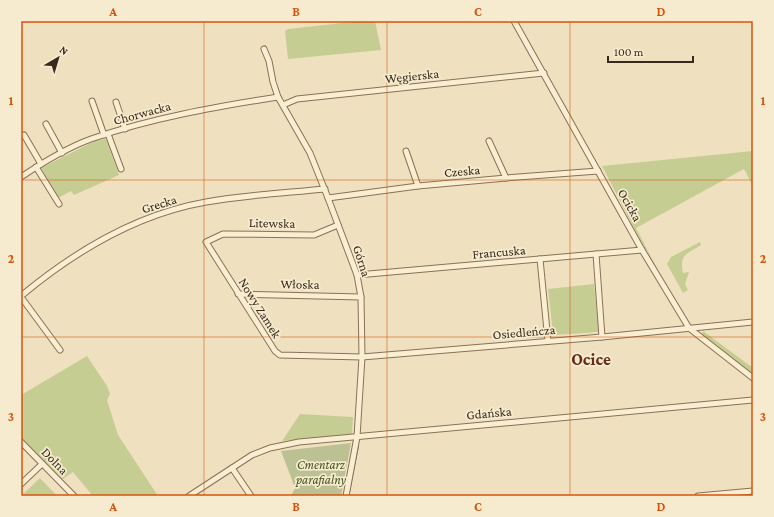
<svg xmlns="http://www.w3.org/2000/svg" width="774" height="517" font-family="'Crimson Pro',serif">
<rect width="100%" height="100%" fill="#efe1bf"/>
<g fill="#c6cd92">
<polygon points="361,21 375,21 381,50 288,59 285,31 288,29"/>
<polygon points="106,139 119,175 74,195 71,191 58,198 41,168 95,141"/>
<polygon points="753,151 753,186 744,169 636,228 659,272 634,228 602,166"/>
<path d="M700 242 701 245C687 254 679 254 683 273L689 272 685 284 688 290 683 293 667 264 671 257Z"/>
<polygon points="594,284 599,332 555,335 553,334 548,289"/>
<polygon points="703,331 753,368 753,374 701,336"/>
<polygon points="87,356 107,386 110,394 107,400 118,435 158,496 93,496 73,472 63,479 21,438 21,395"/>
<polygon points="300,414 353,417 352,435 282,441"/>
<polygon points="40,478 57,496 21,496"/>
</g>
<polygon fill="#bbc192" points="351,443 341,496 293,496 292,494 295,488 281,451"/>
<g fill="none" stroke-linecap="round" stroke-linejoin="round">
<polyline stroke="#698e85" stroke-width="1.5" points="349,493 358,447"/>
<g stroke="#887157" stroke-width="7">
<g id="minor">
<polyline points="514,21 642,250 689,328 753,378"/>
<polyline points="264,49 269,61 273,82 278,97 310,153 328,198 357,275 361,297 362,357 357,437 346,496"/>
<polyline points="92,101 104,135"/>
<polyline points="116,102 125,129"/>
<polyline points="283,105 297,99 544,73"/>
<polyline points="46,124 62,153"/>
<polyline points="108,134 121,169"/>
<polyline points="24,135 41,164"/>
<polyline points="489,141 506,178"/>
<polyline points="406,151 418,186"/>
<polyline points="36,167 59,204"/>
<path d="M21 177C42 163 66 148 91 139 151 118 215 107 278 97"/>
<polyline points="328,198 418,186 506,178 598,171"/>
<polyline points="338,225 314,235 223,234 206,242 275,351 280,355 362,357 602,337 753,322"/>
<polyline points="596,254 602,337"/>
<polyline points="540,259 548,341"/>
<polyline points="357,275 642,250"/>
<polyline points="238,294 361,297"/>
<path d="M21 296C75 251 137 214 206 202 245 195 285 193 325 189"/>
<polyline points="21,297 60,350"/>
<polyline points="21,442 74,496"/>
<polyline points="232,468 251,496"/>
<polyline points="21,484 42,464"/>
<polyline points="189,496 252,455 270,448 299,442 753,400"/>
<polyline points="698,496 753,491"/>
</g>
</g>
<use href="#minor" stroke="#faeed2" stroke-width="5"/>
</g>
<path fill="none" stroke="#d6540e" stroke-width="1" stroke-opacity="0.55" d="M204 21V496M387 21V496M570 21V496M21 180H753M21 337H753"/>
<g text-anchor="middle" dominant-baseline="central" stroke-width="3.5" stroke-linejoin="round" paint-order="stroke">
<g font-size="13" fill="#37291c" stroke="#f6ebce">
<text transform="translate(412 76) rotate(-6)">Węgierska</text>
<text transform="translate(142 113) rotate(-15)">Chorwacka</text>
<text transform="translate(462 171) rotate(-5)">Czeska</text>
<text transform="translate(159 204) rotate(-17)">Grecka</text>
<text transform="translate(630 205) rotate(61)">Ocicka</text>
<text transform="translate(272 223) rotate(1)">Litewska</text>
<text transform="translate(499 252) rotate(-5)">Francuska</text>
<text transform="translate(362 261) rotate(72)">Górna</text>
<text transform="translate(300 284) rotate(1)">Włoska</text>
<text transform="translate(260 308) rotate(58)">Nowy Zamek</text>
<text transform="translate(524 332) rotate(-5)">Osiedleńcza</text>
<text transform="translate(489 413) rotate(-5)">Gdańska</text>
<text transform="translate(55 461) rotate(46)">Dolna</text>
</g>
<g font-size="13" font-style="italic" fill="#475422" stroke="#f6ebce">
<text x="321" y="464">Cmentarz<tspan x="321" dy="15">parafialny</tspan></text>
</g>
<g font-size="17" font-weight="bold" fill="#642a1a" stroke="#f6ebce">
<text x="591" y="359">Ocice</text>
</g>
</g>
<rect width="774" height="517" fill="none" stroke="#f6ebce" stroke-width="44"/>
<g transform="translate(58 58) rotate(38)" stroke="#f6ebce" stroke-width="3" paint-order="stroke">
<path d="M0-3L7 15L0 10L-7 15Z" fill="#37291c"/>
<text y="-6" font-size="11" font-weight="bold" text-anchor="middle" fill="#37291c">N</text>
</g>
<path d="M608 56v6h85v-6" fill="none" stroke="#37291c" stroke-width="2"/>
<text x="614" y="56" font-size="12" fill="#37291c" stroke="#f6ebce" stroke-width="3" paint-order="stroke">100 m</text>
<rect x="22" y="22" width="730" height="473" fill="none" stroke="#d6540e" stroke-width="1.5"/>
<g font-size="13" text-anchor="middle" font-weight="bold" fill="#d6540e">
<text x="113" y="16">A</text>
<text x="296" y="16">B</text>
<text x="478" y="16">C</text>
<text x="661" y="16">D</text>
<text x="11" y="105">1</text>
<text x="763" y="105">1</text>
<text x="11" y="263">2</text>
<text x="763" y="263">2</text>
<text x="11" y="421">3</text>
<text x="763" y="421">3</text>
<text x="113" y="511">A</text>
<text x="296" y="511">B</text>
<text x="478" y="511">C</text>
<text x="661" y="511">D</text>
</g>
</svg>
